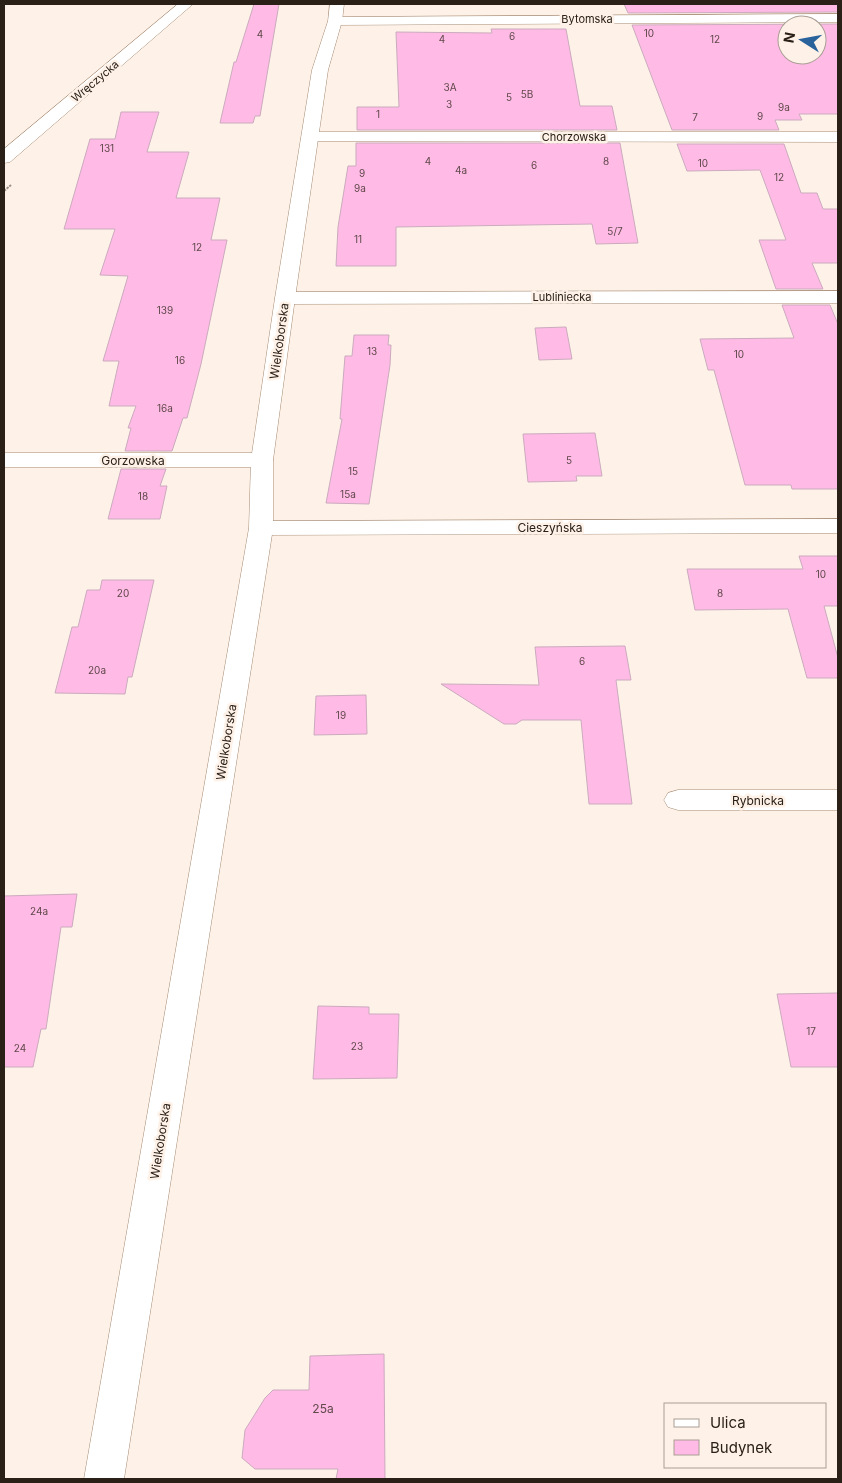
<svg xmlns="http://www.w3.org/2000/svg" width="842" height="1483" font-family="Inter,sans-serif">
<rect width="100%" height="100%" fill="#fef2e8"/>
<g fill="#ffbbe5" stroke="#cbaabe" fill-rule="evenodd">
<polygon points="254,4 279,4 260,116 255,116 253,123 220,123 234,62 236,62"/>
<polygon points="624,4 838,4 838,12 628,13"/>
<path d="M838 24V114H799L802 120H775L779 130H672L632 25ZM787 25H817V55H787Z"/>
<polygon points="491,29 566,29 580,106 612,106 617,130 357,130 357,107 399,107 396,32 492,33"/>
<polygon points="121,112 159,112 147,152 189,152 176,198 220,198 211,240 227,240 201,364 187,418 183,418 172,451 125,451 131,428 128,428 136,406 109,406 119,361 103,361 128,276 100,275 115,229 64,229 90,139 115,139"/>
<polygon points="356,143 620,143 638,243 596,244 592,224 396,227 396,266 336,266 338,227 348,166 356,166"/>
<polygon points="677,144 784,144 801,193 817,193 823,209 838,209 838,263 812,263 823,289 776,289 759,240 786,240 760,170 687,171"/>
<polygon points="782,305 830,305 838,324 838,489 792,489 791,485 745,485 714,370 708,370 700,339 794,338"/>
<polygon points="566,327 572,359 539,360 535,328"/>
<polygon points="354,335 389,335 388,345 391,345 390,365 369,504 326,503 342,419 340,419 345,356 352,356"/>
<polygon points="595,433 602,476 576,476 577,481 528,482 523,434"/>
<polygon points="121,469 166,469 160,486 167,486 160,519 108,519"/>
<polygon points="799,556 838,556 838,606 824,606 838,658 838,678 807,678 788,609 695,610 687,569 803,569"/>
<polygon points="102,580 154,580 132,677 128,677 125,694 55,693 72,627 78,627 87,590 100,590"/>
<polygon points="625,646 631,680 616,680 632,804 589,804 581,720 522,720 516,724 504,724 441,684 539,685 535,647"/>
<polygon points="366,695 367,734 314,735 316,696"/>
<polygon points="77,894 72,927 61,927 46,1029 41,1029 33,1067 4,1067 4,896"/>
<polygon points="838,993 838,1067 791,1067 777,994"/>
<polygon points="318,1006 369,1007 369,1014 399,1014 397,1078 313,1079"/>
<polygon points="384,1354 385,1479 336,1479 338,1469 255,1469 242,1458 245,1430 265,1398 273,1390 309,1390 310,1356"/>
</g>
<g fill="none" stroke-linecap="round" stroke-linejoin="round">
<g stroke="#a58a73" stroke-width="1">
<g id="minor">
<polygon points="838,14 838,22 335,25 330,24 328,21 330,18 335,17"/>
<polygon points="310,132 838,132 838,142 304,141 302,137 304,133"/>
<polygon points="838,291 838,303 285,304 278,302 275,298 278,294 285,292"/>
<polygon points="4,453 262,453 270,455 273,460 270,465 262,467 4,467"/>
<polygon points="838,519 838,533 261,535 253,533 249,528 253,523 261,521"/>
<polygon points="678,790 838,790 838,810 678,810 668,807 664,800 668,793"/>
</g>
</g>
<g stroke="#a58a73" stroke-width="1">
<polygon id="tertiary" points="330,4 344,4 342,21 328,70 295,298 273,460 273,528 124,1479 84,1479 249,528 251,460 275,298 312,70 328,21"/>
</g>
<g stroke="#a58a73" stroke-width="1">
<polygon id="secondary" points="178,4 193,4 10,162 4,163 4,149"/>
</g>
<polyline stroke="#9c9187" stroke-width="2" stroke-dasharray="2.5 1" stroke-linecap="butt" points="4,191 11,185"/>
<use href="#minor" fill="#fff" fill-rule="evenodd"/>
<use href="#tertiary" fill="#fff" fill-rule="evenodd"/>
<use href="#secondary" fill="#fff" fill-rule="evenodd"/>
</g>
<g text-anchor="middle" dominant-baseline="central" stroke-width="5" stroke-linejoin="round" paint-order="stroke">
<g font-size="10" fill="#5f474a">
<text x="649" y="33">10</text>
<text x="260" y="34">4</text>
<text x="512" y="36">6</text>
<text x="442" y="39">4</text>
<text x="715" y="39">12</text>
<text x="450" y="87">3A</text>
<text x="527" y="94">5B</text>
<text x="509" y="97">5</text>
<text x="449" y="104">3</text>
<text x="784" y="107">9a</text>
<text x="378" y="114">1</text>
<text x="760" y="116">9</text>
<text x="695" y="117">7</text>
<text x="107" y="148">131</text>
<text x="428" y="161">4</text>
<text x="606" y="161">8</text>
<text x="703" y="163">10</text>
<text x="534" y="165">6</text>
<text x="461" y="170">4a</text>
<text x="362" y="173">9</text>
<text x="779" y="177">12</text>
<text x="360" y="188">9a</text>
<text x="615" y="231">5/7</text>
<text x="358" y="239">11</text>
<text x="197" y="247">12</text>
<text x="165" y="310">139</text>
<text x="372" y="351">13</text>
<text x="739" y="354">10</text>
<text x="180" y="360">16</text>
<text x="165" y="408">16a</text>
<text x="569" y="460">5</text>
<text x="353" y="471">15</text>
<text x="348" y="494">15a</text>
<text x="143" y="496">18</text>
<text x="821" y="574">10</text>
<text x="123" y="593">20</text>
<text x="720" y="593">8</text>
<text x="582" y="661">6</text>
<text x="97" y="670">20a</text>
<text x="341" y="715">19</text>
<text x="39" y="911">24a</text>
<text x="811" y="1031">17</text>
<text x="357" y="1046">23</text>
<text x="20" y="1048">24</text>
</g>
<g font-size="11" fill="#2a2017" stroke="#fef2e8">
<text x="587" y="19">Bytomska</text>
<text transform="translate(95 81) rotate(-40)">Wręczycka</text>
<text x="574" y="137">Chorzowska</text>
<text x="562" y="297">Lubliniecka</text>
</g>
<g font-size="12" fill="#2a2017" stroke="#fef2e8">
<text transform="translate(279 341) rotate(-82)">Wielkoborska</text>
<text x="133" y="460">Gorzowska</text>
<text x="550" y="527">Cieszyńska</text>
<text transform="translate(226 742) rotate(-81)">Wielkoborska</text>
<text x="758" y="800">Rybnicka</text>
<text transform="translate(160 1141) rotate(-81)">Wielkoborska</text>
</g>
<g font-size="12" fill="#5f474a">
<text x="323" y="1408">25a</text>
</g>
</g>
<rect width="842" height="1483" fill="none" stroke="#2a2017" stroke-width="10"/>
<rect x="664" y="1403" width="162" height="65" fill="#fef2e8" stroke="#a99e94"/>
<rect x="674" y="1419" width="25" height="8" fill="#ffffff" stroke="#a99e94"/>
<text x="710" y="1428" font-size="15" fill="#2a2017">Ulica</text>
<rect x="674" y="1440" width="25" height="15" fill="#ffbbe5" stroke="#a99e94"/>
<text x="710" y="1453" font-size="15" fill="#2a2017">Budynek</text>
<g transform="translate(802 40) rotate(281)"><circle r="24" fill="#fef2e8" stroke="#a99e94"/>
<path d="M0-4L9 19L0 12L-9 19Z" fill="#2a629b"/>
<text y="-8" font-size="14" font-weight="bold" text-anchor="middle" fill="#2a2017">N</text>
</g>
</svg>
